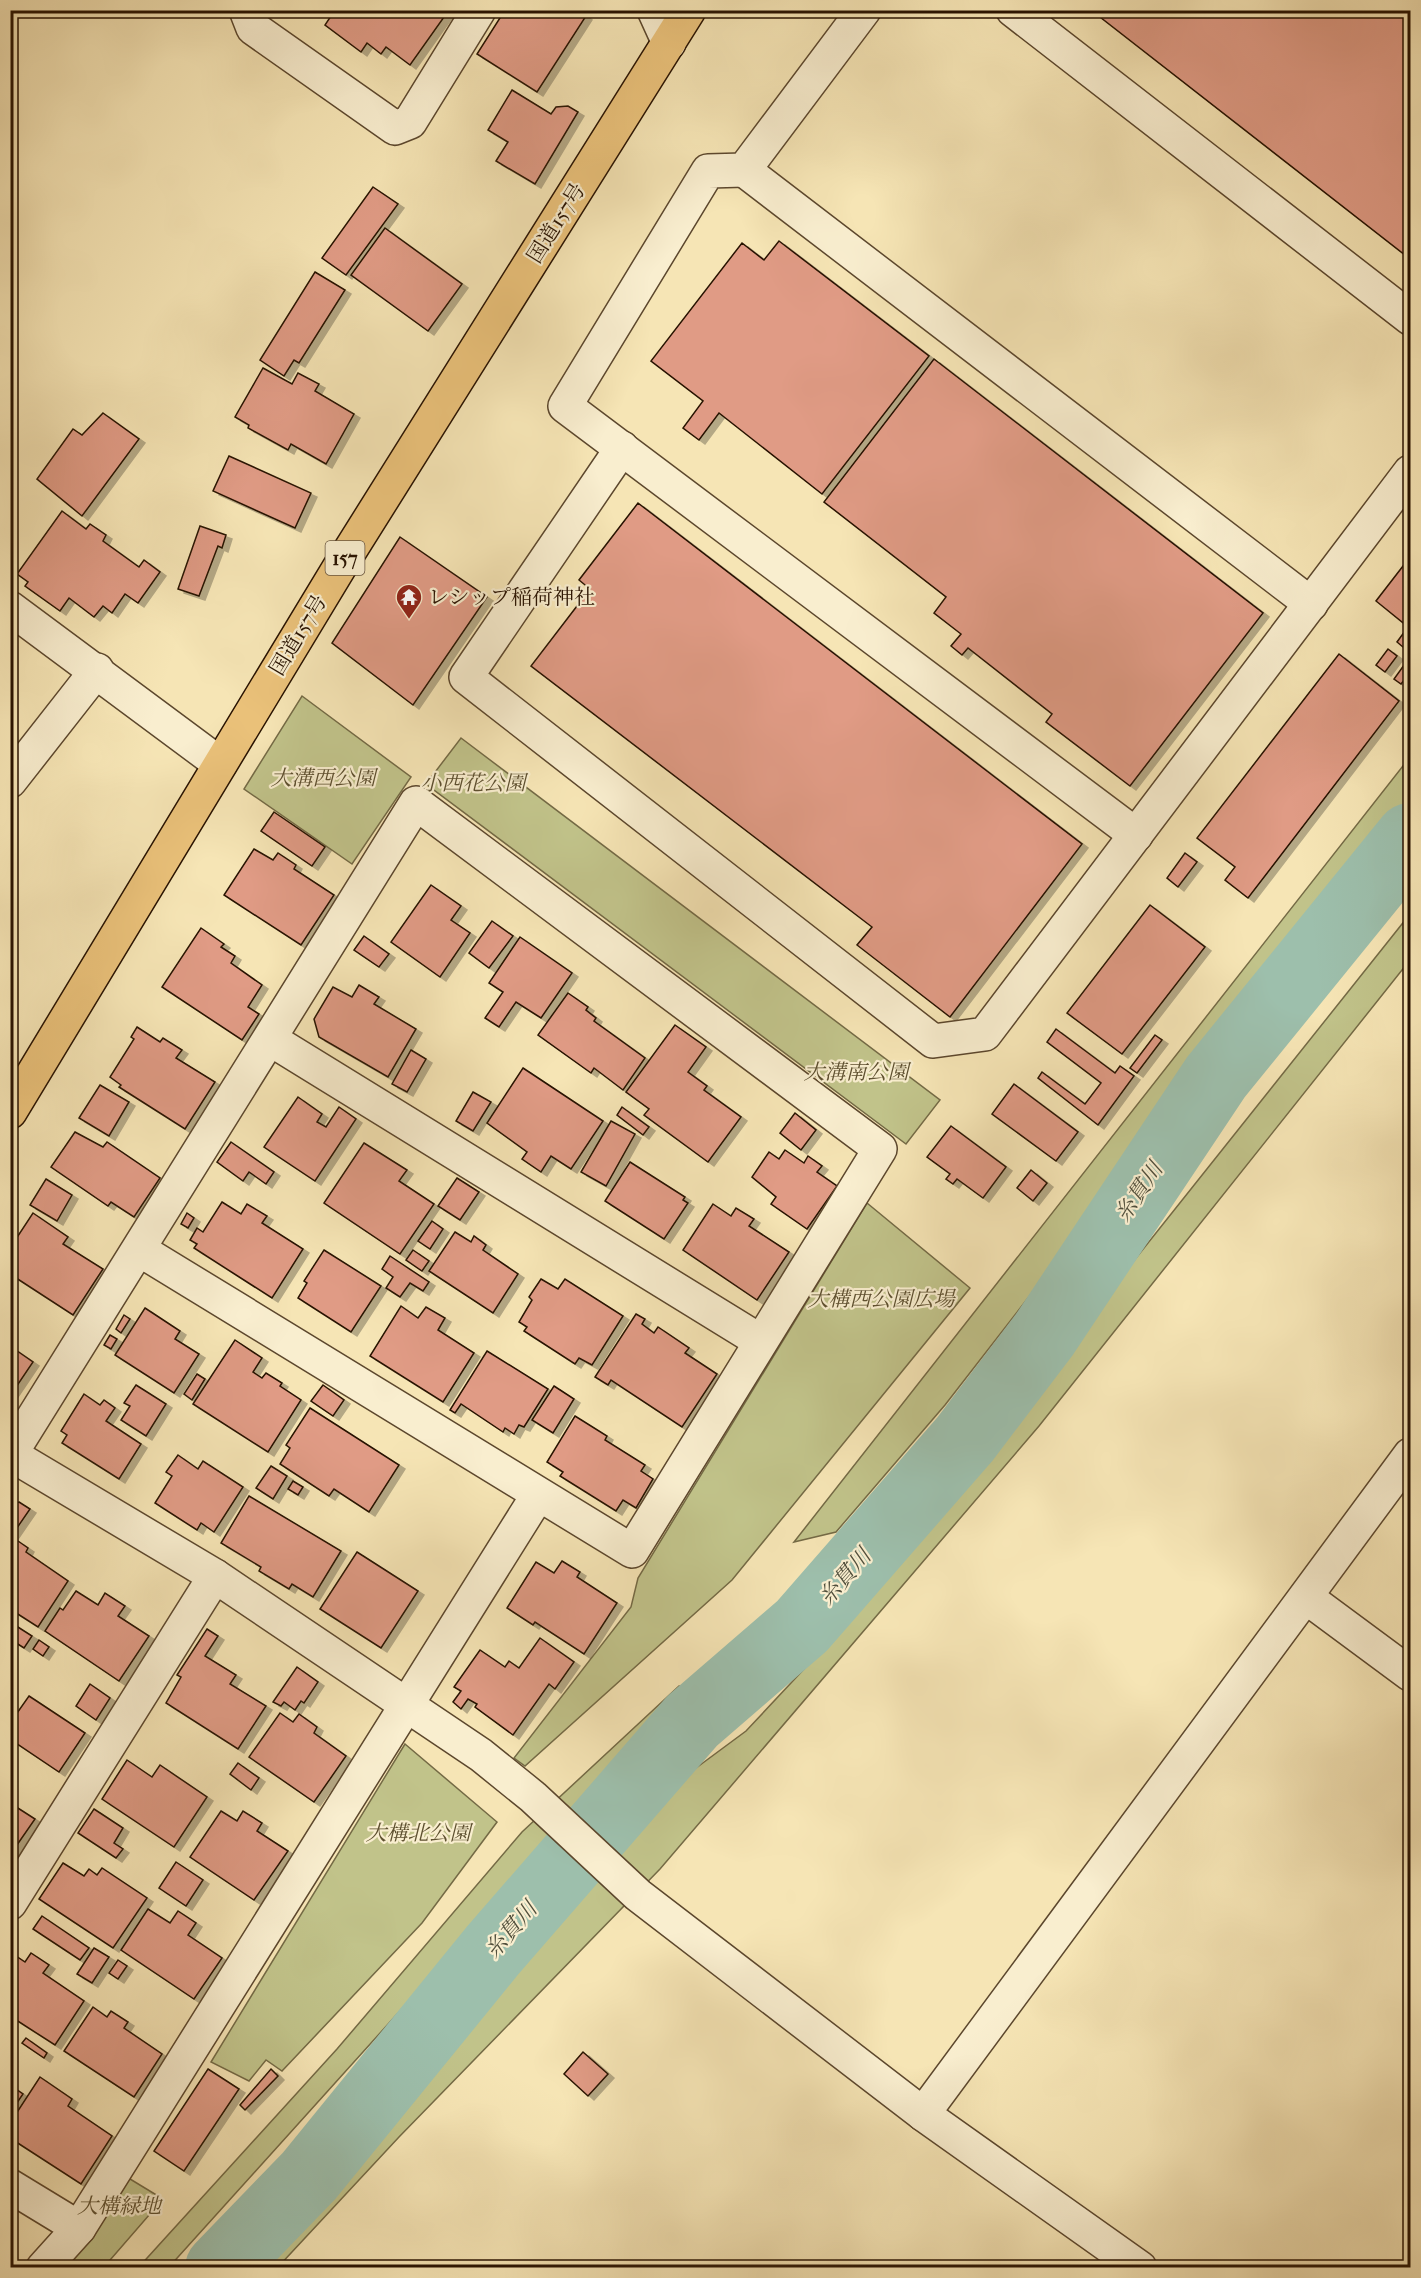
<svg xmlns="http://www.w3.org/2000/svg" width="1421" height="2278" font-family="'IM FELL French Canon','Noto Serif JP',serif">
<defs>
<filter id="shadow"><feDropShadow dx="6" dy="4" stdDeviation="0" flood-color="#0004"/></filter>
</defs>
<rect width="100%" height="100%" fill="#f6e5b5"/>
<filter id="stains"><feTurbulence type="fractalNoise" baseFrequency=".00333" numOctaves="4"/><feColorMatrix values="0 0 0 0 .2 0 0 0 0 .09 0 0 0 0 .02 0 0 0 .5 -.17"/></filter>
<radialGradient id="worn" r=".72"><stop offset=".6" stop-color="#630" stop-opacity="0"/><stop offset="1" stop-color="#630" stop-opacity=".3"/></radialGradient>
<g fill="#c1c38a" stroke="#746a45" stroke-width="1.5">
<polygon points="302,696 411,777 352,864 244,789"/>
<polygon points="461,738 940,1100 906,1144 426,784"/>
<polygon points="1410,757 1410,823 1244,1035 1129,1168 945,1405 836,1532 794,1542"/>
<polygon points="1410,914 1410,960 1039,1426 660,1869 399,2137 278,2267 255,2268 466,2017 692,1771 746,1731 835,1636"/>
<polygon points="867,1203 970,1288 732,1580 525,1766 514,1758 631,1607 638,1578"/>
<polygon points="679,1686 706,1693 602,1787 169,2267 138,2268 337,2049 522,1832"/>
<polygon points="405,1744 497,1822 422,1923 282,2071 266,2060 249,2081 211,2062"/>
<polygon points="107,2165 163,2199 104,2267 48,2268"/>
</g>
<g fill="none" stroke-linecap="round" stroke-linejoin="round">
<polyline stroke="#9dbfac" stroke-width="70" points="220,2268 309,2176 493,1950 692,1721 802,1626 965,1439 1044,1335 1216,1077 1410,838"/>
</g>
<g fill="#e09b85" stroke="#281200" stroke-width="1.5" filter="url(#shadow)">
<polygon points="329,10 449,10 410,65 386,47 381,54 367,43 361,52 325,25 333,13"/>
<polygon points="505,10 578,10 586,16 537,92 477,54"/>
<polygon points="1091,10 1410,10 1410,259"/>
<polygon points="512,90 551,114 556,107 568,106 578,112 535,184 496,161 508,142 488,130"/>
<polygon points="373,187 398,204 346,275 322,258"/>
<polygon points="385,228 462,284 428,331 351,275"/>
<polygon points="779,241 929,356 822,494 719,413 699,440 683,428 703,401 651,361 742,243 764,260"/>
<polygon points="315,272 345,290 299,363 294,360 284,376 260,360"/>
<polygon points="934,359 1263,613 1130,786 1046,722 1052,714 968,648 962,655 951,646 961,634 934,613 946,597 824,502"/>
<polygon points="263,368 292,384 298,373 319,384 315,391 354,414 326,464 291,444 288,450 248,428 249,425 235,417"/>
<polygon points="103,413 139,439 82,516 37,479 73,429 82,435"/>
<polygon points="229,456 311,493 295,528 213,491"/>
<polygon points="638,503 1082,844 950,1017 857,945 872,927 531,666 590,589 579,580"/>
<polygon points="62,511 86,529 90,524 106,535 103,541 139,567 144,560 160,572 138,603 125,594 112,613 103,606 94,617 69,598 60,611 25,586 28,582 17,574"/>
<polygon points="200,526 226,535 222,548 218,546 199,596 178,589"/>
<polygon points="400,537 487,597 413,705 332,643"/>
<polygon points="1410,557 1410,653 1397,642 1408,627 1376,601"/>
<polygon points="1388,649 1397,656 1385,672 1376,665"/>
<polygon points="1339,654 1399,701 1248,898 1225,880 1235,867 1197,838"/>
<polygon points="1407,661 1410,664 1410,673 1401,684 1394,679"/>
<polygon points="274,812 325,847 312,866 261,831"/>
<polygon points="254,849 273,860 278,853 296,865 294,869 334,895 301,945 224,895"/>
<polygon points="1185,853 1197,862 1178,887 1167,878"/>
<polygon points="431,885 461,906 451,920 470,933 440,977 391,942"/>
<polygon points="1150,905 1205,947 1122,1054 1067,1013"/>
<polygon points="492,921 513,936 489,968 469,953"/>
<polygon points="201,928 224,944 221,947 235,956 231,963 262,985 248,1007 259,1014 242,1040 162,987"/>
<polygon points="364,936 389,954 379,967 354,950"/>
<polygon points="520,937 572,973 541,1018 516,1002 499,1027 485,1018 503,992 489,983"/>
<polygon points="359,985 379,997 374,1004 416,1029 388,1077 319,1037 314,1019 333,987 352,997"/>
<polygon points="568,993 588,1007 586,1010 596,1018 594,1021 645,1058 623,1090 594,1068 591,1073 538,1035"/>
<polygon points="675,1025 706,1047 688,1072 707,1086 704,1090 741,1117 708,1162 644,1115 649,1109 626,1092"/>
<polygon points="137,1027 160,1042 163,1038 182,1050 176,1058 215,1082 185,1129 119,1087 121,1085 110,1077 134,1039 131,1037"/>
<polygon points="1056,1029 1115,1073 1120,1066 1134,1076 1098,1125 1038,1078 1042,1072 1085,1104 1101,1083 1047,1042"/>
<polygon points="1155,1035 1162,1040 1137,1073 1130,1068"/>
<polygon points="411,1050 426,1059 407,1092 392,1084"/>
<polygon points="523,1068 603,1121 571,1169 551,1156 541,1172 522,1159 527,1152 487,1123"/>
<polygon points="1014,1084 1078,1132 1056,1161 992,1114"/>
<polygon points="100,1085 129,1102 109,1136 79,1118"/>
<polygon points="473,1092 491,1102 473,1131 456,1121"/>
<polygon points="298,1097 322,1114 317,1122 326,1127 339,1107 356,1119 315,1181 264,1147"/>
<polygon points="622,1107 649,1127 643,1135 617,1115"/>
<polygon points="795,1113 816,1130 801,1150 780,1133"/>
<polygon points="611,1121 635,1134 606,1186 581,1172"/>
<polygon points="951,1126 1006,1167 983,1198 957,1179 953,1184 946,1179 950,1174 927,1157"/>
<polygon points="75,1132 103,1147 107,1142 160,1178 134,1217 111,1202 108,1206 51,1167"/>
<polygon points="231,1142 274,1172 266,1184 249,1172 243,1181 217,1162"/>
<polygon points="364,1143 407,1170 399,1181 434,1204 400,1254 324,1203"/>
<polygon points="785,1150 804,1163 808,1156 822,1166 817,1172 837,1186 807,1229 771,1204 776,1197 752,1177 769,1152 779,1159"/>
<polygon points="630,1162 685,1197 683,1200 688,1203 664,1239 605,1201"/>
<polygon points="1031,1170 1047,1183 1033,1201 1017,1188"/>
<polygon points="457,1178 479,1192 460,1220 438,1206"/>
<polygon points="46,1179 72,1195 57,1221 30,1205"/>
<polygon points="222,1202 241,1214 247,1204 267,1216 262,1223 303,1249 272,1298 194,1248 197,1244 190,1240 197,1228 203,1232"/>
<polygon points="713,1204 731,1216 736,1208 754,1219 749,1226 789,1252 757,1300 683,1250"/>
<polygon points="33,1213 68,1237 63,1244 103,1269 73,1315 10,1274 10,1248"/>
<polygon points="187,1213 194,1218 188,1228 181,1224"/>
<polygon points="432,1221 443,1229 430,1249 418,1241"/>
<polygon points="455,1232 471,1242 474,1236 486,1245 483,1250 518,1274 493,1313 429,1271"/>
<polygon points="324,1250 381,1286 351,1332 298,1298 307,1283 304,1281"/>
<polygon points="413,1250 429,1261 422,1271 406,1260"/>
<polygon points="390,1256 429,1282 423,1291 410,1283 400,1297 386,1288 393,1277 382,1269"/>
<polygon points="541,1279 558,1289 565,1279 623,1316 592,1365 579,1358 575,1364 524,1331 527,1327 519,1322 532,1300 529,1297"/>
<polygon points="401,1306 418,1318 426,1307 445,1318 438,1330 474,1353 443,1402 370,1356"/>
<polygon points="145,1308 180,1331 175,1339 199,1354 174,1393 115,1355"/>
<polygon points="636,1314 645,1319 642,1324 654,1333 658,1327 689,1348 685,1353 717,1374 682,1427 611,1380 608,1385 595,1377"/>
<polygon points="124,1315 130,1319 121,1333 116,1329"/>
<polygon points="110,1335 117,1339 111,1349 104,1345"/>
<polygon points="235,1340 262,1358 253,1372 262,1378 266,1373 282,1383 280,1386 301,1400 268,1452 193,1404"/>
<polygon points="10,1346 33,1362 10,1396"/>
<polygon points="487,1351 548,1389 524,1427 519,1425 514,1434 505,1428 503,1432 461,1404 455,1413 450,1410"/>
<polygon points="197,1374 205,1379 192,1400 184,1394"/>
<polygon points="136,1385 166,1404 146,1436 121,1420 130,1406 124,1403"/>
<polygon points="323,1385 344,1400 333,1416 311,1401"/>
<polygon points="554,1386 574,1399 553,1433 532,1420"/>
<polygon points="84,1394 100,1405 104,1400 115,1408 106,1421 141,1444 119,1479 62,1443 67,1435 61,1431"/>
<polygon points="310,1408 399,1465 369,1512 334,1489 329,1496 280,1464 290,1448 286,1445"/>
<polygon points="575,1416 607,1436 605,1440 645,1465 641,1471 653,1479 636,1508 623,1500 616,1511 560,1476 563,1472 547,1462"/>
<polygon points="178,1455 198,1469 203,1461 243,1487 214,1532 201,1523 197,1530 155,1503 172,1476 166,1472"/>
<polygon points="271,1466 287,1476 273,1499 256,1488"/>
<polygon points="293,1481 303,1487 298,1495 288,1489"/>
<polygon points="249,1496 341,1551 313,1597 292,1584 289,1589 259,1571 261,1567 221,1543"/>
<polygon points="19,1502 30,1509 10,1538 10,1505"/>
<polygon points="18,1541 28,1548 26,1552 68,1581 38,1627 10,1609 10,1542 15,1545"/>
<polygon points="357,1552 418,1591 381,1648 320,1609"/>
<polygon points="562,1561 580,1572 577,1577 617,1603 584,1654 535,1622 533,1625 507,1608 536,1562 554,1573"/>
<polygon points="76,1591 98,1605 105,1593 125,1606 118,1616 149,1636 119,1681 45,1631 60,1608 63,1610"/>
<polygon points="10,1622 32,1636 24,1648 10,1639"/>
<polygon points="207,1629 218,1636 205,1656 236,1675 230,1684 266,1706 238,1749 166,1703 181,1677 177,1675"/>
<polygon points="540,1638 574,1662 555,1689 549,1684 513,1735 475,1707 477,1704 468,1699 461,1709 453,1702 461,1691 454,1687 480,1650 505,1667 509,1661 519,1668"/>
<polygon points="39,1640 49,1647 43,1656 33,1649"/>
<polygon points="297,1667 318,1682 304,1703 301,1701 295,1710 284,1702 281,1706 273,1702"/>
<polygon points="90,1684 110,1698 96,1720 76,1706"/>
<polygon points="29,1696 85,1733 59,1772 10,1739 10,1723"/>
<polygon points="280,1713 293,1722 299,1714 317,1727 314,1733 346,1756 314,1802 249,1757"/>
<polygon points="127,1760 152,1777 160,1765 207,1797 174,1847 102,1799"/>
<polygon points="238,1763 259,1778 251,1790 230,1774"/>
<polygon points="10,1803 35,1819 10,1855"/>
<polygon points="94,1809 123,1828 114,1843 123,1849 116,1858 78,1833"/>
<polygon points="221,1811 237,1821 243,1811 262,1823 257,1831 288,1851 254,1900 190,1857"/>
<polygon points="176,1862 203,1880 186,1906 159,1888"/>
<polygon points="63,1863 84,1876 89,1869 97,1875 102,1868 147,1898 113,1948 39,1899"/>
<polygon points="148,1909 170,1923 178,1911 196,1923 188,1935 222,1958 194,1999 121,1950"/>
<polygon points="42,1916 89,1948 80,1960 33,1929"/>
<polygon points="94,1948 109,1957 92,1983 77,1974"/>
<polygon points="10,1952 25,1962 31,1953 49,1965 43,1973 84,2001 55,2045 10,2016"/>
<polygon points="118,1960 127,1966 118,1979 109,1973"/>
<polygon points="93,2007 107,2017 111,2011 128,2022 124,2028 162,2054 134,2097 64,2051"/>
<polygon points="26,2038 47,2053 44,2058 22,2043"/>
<polygon points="583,2052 608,2074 588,2096 564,2074"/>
<polygon points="208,2069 239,2089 184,2171 154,2151"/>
<polygon points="271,2069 278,2076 245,2110 240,2105"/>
<polygon points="40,2077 72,2099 68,2106 112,2136 81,2184 10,2138 10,2123"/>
<polygon points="10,2085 23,2094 10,2113"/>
</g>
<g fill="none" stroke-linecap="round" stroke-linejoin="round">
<g stroke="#5c472d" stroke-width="36">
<g id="minor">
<polyline points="246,10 253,28 395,128 410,122 479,10"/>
<polyline points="654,10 669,43"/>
<polyline points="864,10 744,170 708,171 565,406 1136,835"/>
<polyline points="1013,10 1410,318"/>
<polyline points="744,170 1311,604"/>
<polyline points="622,448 466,677 933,1041 985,1034 1410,472"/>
<polyline points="10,608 220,764"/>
<polyline points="10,781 97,670"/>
<polyline points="270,1039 760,1341"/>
<polyline points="10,1454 215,1576 481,1755 533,1797 638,1895 923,2114 1140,2268"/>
<polyline points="10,1455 416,803 880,1149 632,1551 140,1250"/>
<polyline points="1306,1597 1410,1674"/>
<polyline points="10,1903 215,1576"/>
<polyline points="923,2114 1410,1455"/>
<polyline points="10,2186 79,2228"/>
<polyline points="43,2268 79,2228 538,1495"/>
</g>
</g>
<g stroke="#281200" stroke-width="36">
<polyline id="highway" points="10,1112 339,568 689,10"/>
</g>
<use href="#minor" stroke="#f9eecf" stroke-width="33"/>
<use href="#highway" stroke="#ebc27a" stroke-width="33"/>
</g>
<defs>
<g id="temple-pin" transform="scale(1.35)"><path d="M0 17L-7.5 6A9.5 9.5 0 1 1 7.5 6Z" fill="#8f2418" stroke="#f9eecf"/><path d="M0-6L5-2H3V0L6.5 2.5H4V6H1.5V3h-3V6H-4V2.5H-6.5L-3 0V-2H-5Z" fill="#fff"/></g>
</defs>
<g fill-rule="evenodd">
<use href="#temple-pin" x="409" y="597"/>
</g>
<g text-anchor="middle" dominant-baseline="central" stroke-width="4.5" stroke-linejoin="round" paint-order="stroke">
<rect fill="#f9eecf" stroke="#67543e" stroke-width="1.5" x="325.5" y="541" width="39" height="34" rx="4.5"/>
<g font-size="20" font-weight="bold" fill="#281200">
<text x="345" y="558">157</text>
</g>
<g font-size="21" fill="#281200" stroke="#f9eecf">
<text transform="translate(556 223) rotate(-58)">国道157号</text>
<text transform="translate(298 635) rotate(-59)">国道157号</text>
</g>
<g font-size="21" fill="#281200" stroke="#f9eecf" text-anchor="start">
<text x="428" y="597">レシップ稲荷神社</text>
</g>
<g font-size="21" font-style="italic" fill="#5e5030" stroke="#f9eecf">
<text x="323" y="778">大溝西公園</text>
<text x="473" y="783">小西花公園</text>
<text x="856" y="1072">大溝南公園</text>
<text x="881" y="1299">大構西公園広場</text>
<text x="418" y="1833">大構北公園</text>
<text x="119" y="2206">大構緑地</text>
</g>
<g font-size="22" font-style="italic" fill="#514f3c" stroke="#f9eecf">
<text transform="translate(1139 1192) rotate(-56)">糸貫川</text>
<text transform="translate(845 1577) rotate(-49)">糸貫川</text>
<text transform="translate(511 1930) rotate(-49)">糸貫川</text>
</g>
</g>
<rect width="1421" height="2278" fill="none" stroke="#f6e5b5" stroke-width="36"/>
<rect x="12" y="12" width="1397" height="2254" fill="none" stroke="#281200" stroke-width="3"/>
<rect x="18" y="18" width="1385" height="2242" fill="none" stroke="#281200" stroke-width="1.5"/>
<rect width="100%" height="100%" filter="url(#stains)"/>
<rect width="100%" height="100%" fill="url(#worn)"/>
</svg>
